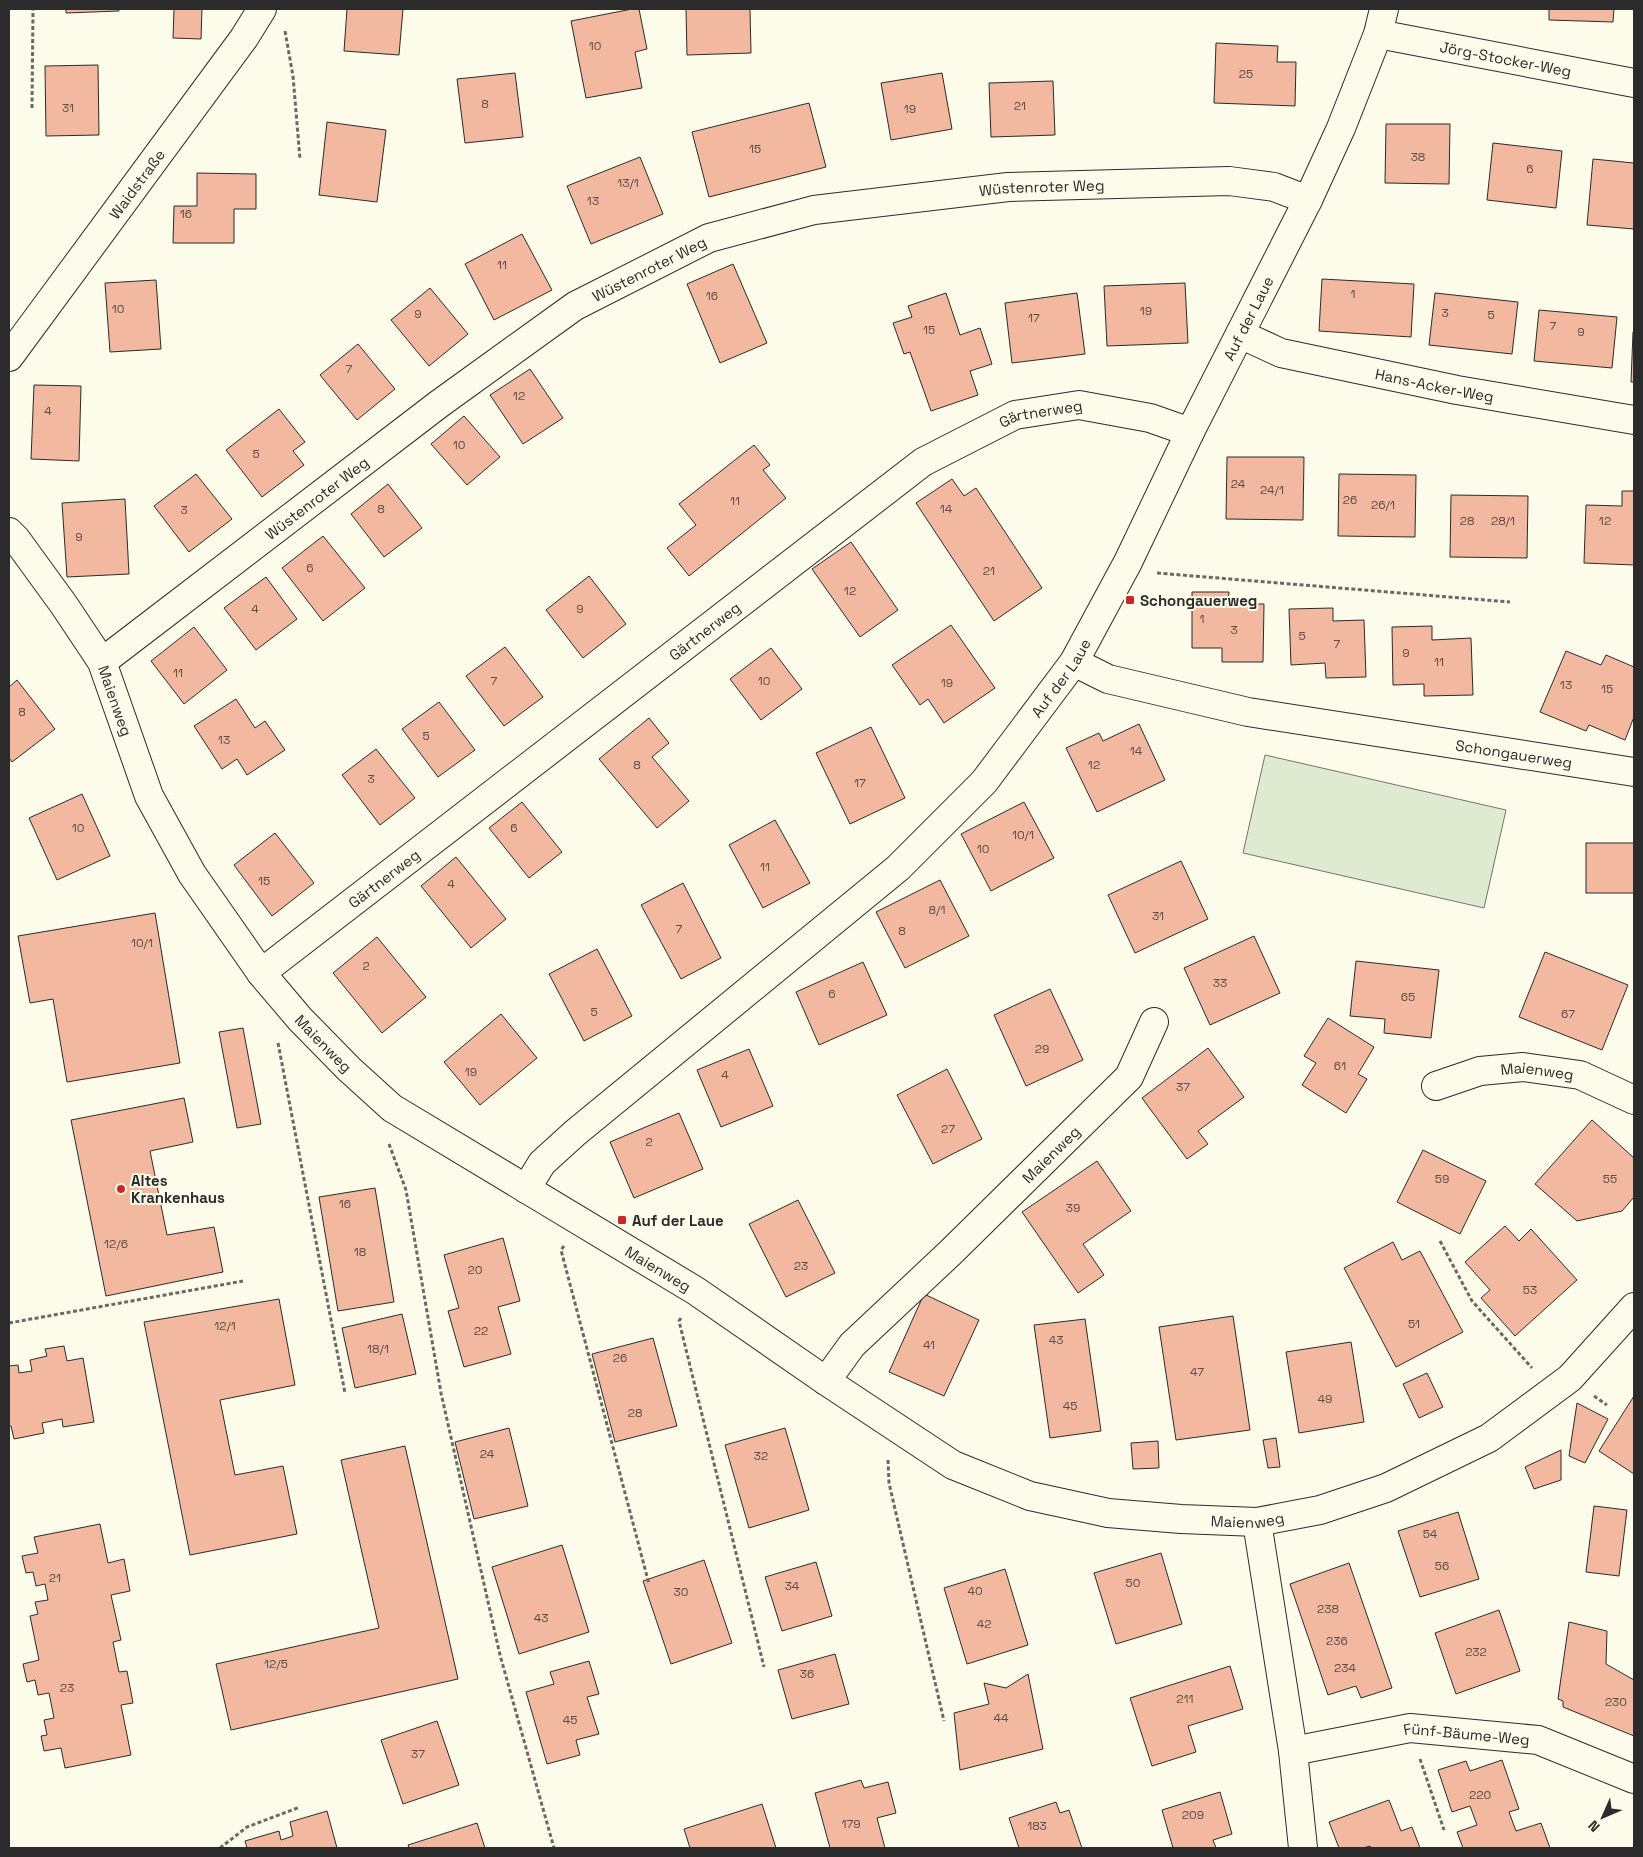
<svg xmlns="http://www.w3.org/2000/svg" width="1643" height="1857" font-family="'Space Grotesk',sans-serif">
<rect width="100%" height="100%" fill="#fdfbea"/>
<polygon fill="#deebd1" stroke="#74746e" points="1265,755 1506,810 1484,908 1243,853"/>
<g fill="#f2b8a0" stroke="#2b2b2b">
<polygon points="66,9 119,9 119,11 66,13"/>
<polygon points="174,9 202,9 201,39 173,38"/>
<polygon points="347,9 403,9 399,55 344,51"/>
<polygon points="632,9 639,9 647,49 635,52 642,88 586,98 571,21"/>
<polygon points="686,9 750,9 751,53 687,55"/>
<polygon points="1549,9 1614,9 1613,22 1549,20"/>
<polygon points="1216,43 1278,46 1277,62 1296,62 1295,106 1214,103"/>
<polygon points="98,65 99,135 46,136 45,66"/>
<polygon points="515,73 523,137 465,143 457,79"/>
<polygon points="942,73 952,129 891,140 881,83"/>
<polygon points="1053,81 1055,135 991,137 989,83"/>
<polygon points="809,103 826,167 709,197 692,132"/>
<polygon points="327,122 386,130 377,202 319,195"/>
<polygon points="1386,124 1450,124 1449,184 1385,183"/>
<polygon points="1493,143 1562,151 1556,208 1487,200"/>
<polygon points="640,157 663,214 591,244 567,186"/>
<polygon points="1593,159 1634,163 1634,229 1587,225"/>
<polygon points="197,173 256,174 256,209 234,209 234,243 173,243 174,206 197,206"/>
<polygon points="522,234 552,290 494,320 465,264"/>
<polygon points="733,264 767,343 720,363 687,284"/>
<polygon points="1322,279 1414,284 1411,337 1319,331"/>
<polygon points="156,280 161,349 110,352 105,283"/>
<polygon points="1185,283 1188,343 1107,346 1104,286"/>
<polygon points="430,288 468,334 429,366 391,320"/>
<polygon points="946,293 960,335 980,328 992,364 970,371 978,395 931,411 910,352 904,354 893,323 912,317 908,306"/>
<polygon points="1077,293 1085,354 1012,363 1005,303"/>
<polygon points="1435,293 1518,302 1512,354 1429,345"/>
<polygon points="1539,310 1617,317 1612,368 1534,361"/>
<polygon points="1633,332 1634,332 1634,382 1631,382"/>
<polygon points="358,344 395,389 357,420 320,375"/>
<polygon points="530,369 563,418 523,444 490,395"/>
<polygon points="34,385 81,386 79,461 31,459"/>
<polygon points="279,409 305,442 293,451 304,465 262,497 226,450"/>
<polygon points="464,416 500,457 467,485 431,444"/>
<polygon points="754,445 770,465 763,470 786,498 689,576 667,548 696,525 679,504"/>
<polygon points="1227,457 1304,457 1303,520 1226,519"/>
<polygon points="196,474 232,519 189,552 154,506"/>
<polygon points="1339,474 1416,475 1415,537 1338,536"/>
<polygon points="952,479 964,496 976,488 1042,588 994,621 916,503"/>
<polygon points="388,484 422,528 384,557 351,514"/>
<polygon points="1622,491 1634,491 1634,565 1584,563 1586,505 1622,506"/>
<polygon points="1451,495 1528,496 1527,558 1450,557"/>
<polygon points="125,499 129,574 67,577 62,503"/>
<polygon points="323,536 365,588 323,621 282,568"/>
<polygon points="851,542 898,610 860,637 812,569"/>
<polygon points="589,576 626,624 583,658 546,610"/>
<polygon points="266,577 297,619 256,650 224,608"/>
<polygon points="1192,592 1229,592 1228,604 1264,604 1263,662 1222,662 1222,648 1192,648"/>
<polygon points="1333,608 1333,621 1364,620 1366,677 1326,678 1325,663 1291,665 1289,609"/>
<polygon points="951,625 995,688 944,723 928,699 920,705 892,665"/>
<polygon points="1432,626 1432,640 1471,638 1473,695 1424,696 1424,684 1393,685 1392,627"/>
<polygon points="194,627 227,670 184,704 151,661"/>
<polygon points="505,647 543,697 504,726 466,676"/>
<polygon points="771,648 802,689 761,720 730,679"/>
<polygon points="1566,651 1601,665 1606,655 1634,667 1634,717 1625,740 1589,725 1586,731 1540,712"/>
<polygon points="17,680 55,729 12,762 9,758 9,687"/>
<polygon points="236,699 255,728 265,721 285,750 247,775 237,759 222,769 194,726"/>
<polygon points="439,702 475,750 438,777 402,729"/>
<polygon points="649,718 669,743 652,757 689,801 657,828 599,759"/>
<polygon points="1139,724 1165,780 1097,812 1066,748 1099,733 1103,741"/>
<polygon points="871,727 905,798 850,824 816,753"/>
<polygon points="376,749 415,798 380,825 342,775"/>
<polygon points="82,794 110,856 57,880 29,818"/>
<polygon points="522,802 562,852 529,878 489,828"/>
<polygon points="1024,802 1054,858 991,891 961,834"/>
<polygon points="775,820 810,883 763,908 729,845"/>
<polygon points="275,833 314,883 272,916 234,865"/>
<rect x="1586" y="843" width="48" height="50"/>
<polygon points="456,857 506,919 471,948 421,886"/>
<polygon points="1181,861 1208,919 1135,953 1108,895"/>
<polygon points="940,880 969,936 905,968 876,912"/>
<polygon points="683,883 721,958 681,979 641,905"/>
<polygon points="155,913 180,1063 67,1082 53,999 30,1003 18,936"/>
<polygon points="1254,936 1280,993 1210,1025 1184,968"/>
<polygon points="377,937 426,997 382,1033 333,973"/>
<polygon points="597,949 632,1016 584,1041 549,974"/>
<polygon points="1545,952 1628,985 1602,1050 1519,1017"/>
<polygon points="1356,961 1439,970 1431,1038 1384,1033 1385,1019 1350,1016"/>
<polygon points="863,962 887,1015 819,1045 796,992"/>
<polygon points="1050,989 1083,1060 1026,1086 994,1015"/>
<polygon points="501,1014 537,1058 480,1105 444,1062"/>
<polygon points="1328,1018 1374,1047 1358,1074 1367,1079 1346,1113 1302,1085 1316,1063 1304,1056"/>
<polygon points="243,1028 261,1124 237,1128 219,1032"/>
<polygon points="1208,1048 1244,1097 1198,1131 1208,1144 1187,1159 1142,1098"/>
<polygon points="749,1049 773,1106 721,1127 697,1070"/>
<polygon points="947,1069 982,1139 933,1164 897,1095"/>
<polygon points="184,1098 193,1142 150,1151 167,1235 214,1227 223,1272 106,1296 71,1120"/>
<polygon points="679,1113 703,1169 634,1198 610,1142"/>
<polygon points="1592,1120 1634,1158 1634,1197 1622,1211 1577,1221 1535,1184"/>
<polygon points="1423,1150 1486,1181 1460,1234 1397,1202"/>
<polygon points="1097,1161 1131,1211 1083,1244 1104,1275 1078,1293 1022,1212"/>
<polygon points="375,1188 394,1302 338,1311 319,1197"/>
<polygon points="798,1200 835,1273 786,1297 749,1224"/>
<polygon points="1505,1226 1519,1241 1531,1229 1577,1280 1515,1336 1481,1298 1490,1290 1465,1262"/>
<polygon points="503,1238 520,1301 498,1307 511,1354 464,1367 448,1311 459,1308 444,1255"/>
<polygon points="1393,1242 1402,1260 1420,1251 1463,1332 1396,1367 1344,1268"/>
<polygon points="924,1294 979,1320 944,1396 889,1372"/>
<polygon points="279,1299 295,1385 220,1400 235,1475 283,1466 297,1534 190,1555 144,1322"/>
<polygon points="402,1314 416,1374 355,1388 342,1328"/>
<polygon points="1233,1316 1250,1430 1176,1440 1159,1327"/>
<polygon points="1085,1319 1101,1431 1050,1438 1034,1325"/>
<polygon points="653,1338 677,1426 615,1442 592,1354"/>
<polygon points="1351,1342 1364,1422 1299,1433 1286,1352"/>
<polygon points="64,1346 67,1361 83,1358 94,1422 63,1427 62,1419 42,1423 44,1433 14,1439 11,1426 9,1426 9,1366 18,1365 19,1373 32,1371 30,1360 47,1356 45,1349"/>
<polygon points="1427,1373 1443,1407 1419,1418 1403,1384"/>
<polygon points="1634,1396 1634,1474 1599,1451"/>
<polygon points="1577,1403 1608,1419 1585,1463 1569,1456"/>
<polygon points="509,1428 528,1506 474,1519 455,1442"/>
<polygon points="785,1428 809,1510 749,1528 725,1445"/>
<polygon points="1276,1438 1280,1467 1268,1468 1263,1440"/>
<polygon points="1158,1441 1159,1468 1133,1469 1131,1443"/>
<polygon points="405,1446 458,1679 231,1730 216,1664 379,1628 341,1460"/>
<polygon points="1561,1450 1561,1480 1534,1489 1525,1467"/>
<polygon points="1594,1506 1627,1510 1619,1576 1586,1572"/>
<polygon points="1458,1512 1479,1579 1420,1597 1398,1531"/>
<polygon points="100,1524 108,1563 124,1559 130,1591 111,1595 121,1640 113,1642 119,1672 127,1671 133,1703 121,1705 131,1755 65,1768 61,1748 44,1751 41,1736 47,1735 44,1720 54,1718 49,1693 38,1695 35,1680 27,1682 23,1664 39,1660 30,1616 38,1614 35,1602 48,1600 45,1584 36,1586 33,1572 26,1573 22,1556 38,1553 34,1537"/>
<polygon points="562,1545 589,1632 519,1654 492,1567"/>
<polygon points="1161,1553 1182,1624 1116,1644 1094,1573"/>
<polygon points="704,1560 732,1643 671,1664 643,1581"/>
<polygon points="816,1562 832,1616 782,1631 765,1577"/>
<polygon points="1349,1563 1392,1688 1361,1698 1356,1686 1328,1695 1290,1584"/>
<polygon points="1005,1569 1028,1645 967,1664 944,1588"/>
<polygon points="1499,1610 1520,1671 1456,1694 1435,1633"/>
<polygon points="1569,1622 1607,1631 1606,1664 1634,1680 1634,1736 1563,1707 1563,1701 1558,1699"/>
<polygon points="835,1654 849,1704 792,1719 778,1670"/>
<polygon points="589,1661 599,1694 587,1697 599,1734 576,1740 580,1755 547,1764 526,1692 554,1684 550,1672"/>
<polygon points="1230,1666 1243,1709 1188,1726 1196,1752 1152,1766 1130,1698"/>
<polygon points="1028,1674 1043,1749 960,1770 954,1713 989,1704 984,1683 1006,1688"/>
<polygon points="437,1721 459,1785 403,1804 381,1740"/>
<polygon points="1502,1760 1519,1809 1509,1812 1516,1831 1541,1823 1550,1848 1463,1848 1457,1832 1477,1825 1470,1806 1452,1812 1438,1770 1466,1761 1470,1771"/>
<polygon points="861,1780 864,1788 888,1782 896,1813 877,1818 885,1848 830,1848 815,1793"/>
<polygon points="1220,1792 1232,1834 1213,1840 1216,1848 1173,1848 1162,1810"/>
<polygon points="1389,1800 1401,1831 1412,1827 1420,1848 1371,1848 1370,1846 1363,1848 1339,1848 1329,1822"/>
<polygon points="1056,1802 1060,1813 1069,1810 1082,1848 1019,1848 1009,1818"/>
<polygon points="762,1804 776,1848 690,1848 684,1829"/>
<polygon points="327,1811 337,1848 247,1848 245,1841 279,1831 281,1840 293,1836 290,1822"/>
<polygon points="477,1823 485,1848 409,1848 408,1845"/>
</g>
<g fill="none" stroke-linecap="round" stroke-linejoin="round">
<g stroke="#2b2b2b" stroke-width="30">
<g id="minor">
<path id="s1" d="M1378 34 1634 83"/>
<path id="s2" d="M1240 334 1281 353 1457 390 1634 420"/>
<path id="s3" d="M9 357 244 38 262 9"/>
<path id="s4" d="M9 532 16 539 64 605 102 662 149 796 192 874 261 973 300 1019 349 1069 392 1108 696 1291 826 1381 953 1465 1030 1496 1108 1513 1181 1519 1257 1522 1320 1510 1386 1488 1489 1438 1570 1378 1634 1307"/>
<path id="s5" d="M102 662 439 404 575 306 709 238 814 210 1008 187 1229 181 1274 187 1308 200"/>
<path id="s6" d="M1074 662 1108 679 1248 712 1634 772"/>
<path id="s7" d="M261 973 923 462 1015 415 1079 405 1150 418 1190 432"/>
<path id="s8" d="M1436 1086 1480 1071 1523 1067 1580 1075 1634 1100"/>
<path id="s9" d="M526 1189 542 1163 575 1133 898 868 984 782 1074 662 1128 562 1190 432 1308 200 1341 128 1378 34 1384 9"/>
<path id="s10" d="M826 1381 852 1345 950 1253 1129 1077 1154 1022"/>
<polyline points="1257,1522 1293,1751 1303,1848"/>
<path id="s11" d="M1293 1751 1410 1728 1538 1740 1634 1779"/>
</g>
</g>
<g stroke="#6a6964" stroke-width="3" stroke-dasharray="4 2.5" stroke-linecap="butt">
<polyline points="285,31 293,76 300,159"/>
<polyline points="32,108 33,9"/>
<polyline points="1157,573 1510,602"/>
<polyline points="278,1043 345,1393"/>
<polyline points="389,1144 406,1190 441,1393 500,1655 554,1848"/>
<polyline points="1440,1241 1472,1301 1532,1368"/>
<polyline points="564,1246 561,1250 649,1584"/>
<polyline points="681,1318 679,1321 764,1667"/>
<polyline points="9,1323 243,1281"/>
<polyline points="1594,1396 1607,1405"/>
<polyline points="888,1460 889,1483 944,1721"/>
<polyline points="1420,1759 1444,1830"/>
<polyline points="220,1848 247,1827 300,1807"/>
</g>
<use href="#minor" stroke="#fdfbea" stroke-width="28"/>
</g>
<g fill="#c62828" stroke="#fdfbea" stroke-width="2">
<rect x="1125" y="595" width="10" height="10" rx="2.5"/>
<circle cx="121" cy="1189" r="5"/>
<rect x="617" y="1215" width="10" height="10" rx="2.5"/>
</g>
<g text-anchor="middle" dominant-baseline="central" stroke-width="4" stroke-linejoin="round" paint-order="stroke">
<g font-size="12" fill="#5d4e48">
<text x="595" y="46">10</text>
<text x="1246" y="74">25</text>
<text x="485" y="104">8</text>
<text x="1020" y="106">21</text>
<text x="68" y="108">31</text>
<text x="910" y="109">19</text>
<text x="755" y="149">15</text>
<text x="1418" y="157">38</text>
<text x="1530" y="169">6</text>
<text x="628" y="183">13/1</text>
<text x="593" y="201">13</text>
<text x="186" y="214">16</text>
<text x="502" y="265">11</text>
<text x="1353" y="294">1</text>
<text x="712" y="296">16</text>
<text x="118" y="309">10</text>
<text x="1146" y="311">19</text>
<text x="1445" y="313">3</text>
<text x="418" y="314">9</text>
<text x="1491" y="315">5</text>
<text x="1034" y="318">17</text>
<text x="1553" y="326">7</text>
<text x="929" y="330">15</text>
<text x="1581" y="332">9</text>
<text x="349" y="369">7</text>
<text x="519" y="396">12</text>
<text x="48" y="411">4</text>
<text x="459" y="445">10</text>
<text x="256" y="454">5</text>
<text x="1238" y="484">24</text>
<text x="1272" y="490">24/1</text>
<text x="1350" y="500">26</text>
<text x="735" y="501">11</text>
<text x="1383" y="505">26/1</text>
<text x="381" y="509">8</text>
<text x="946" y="509">14</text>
<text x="184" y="510">3</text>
<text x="1467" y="521">28</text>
<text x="1503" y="521">28/1</text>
<text x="1605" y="521">12</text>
<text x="79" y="537">9</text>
<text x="310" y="568">6</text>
<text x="989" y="571">21</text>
<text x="850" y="591">12</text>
<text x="255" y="609">4</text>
<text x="580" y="609">9</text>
<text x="1202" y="619">1</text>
<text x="1234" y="630">3</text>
<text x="1302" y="636">5</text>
<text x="1337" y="644">7</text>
<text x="1406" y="653">9</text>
<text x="1439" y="662">11</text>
<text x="178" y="673">11</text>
<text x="494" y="681">7</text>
<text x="764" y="681">10</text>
<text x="947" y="683">19</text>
<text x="1566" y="685">13</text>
<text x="1607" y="689">15</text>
<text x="22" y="712">8</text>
<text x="426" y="736">5</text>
<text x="224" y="740">13</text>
<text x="1136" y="751">14</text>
<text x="637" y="765">8</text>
<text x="1094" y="765">12</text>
<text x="371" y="779">3</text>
<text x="860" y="783">17</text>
<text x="78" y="828">10</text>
<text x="514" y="828">6</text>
<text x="1023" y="835">10/1</text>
<text x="983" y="849">10</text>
<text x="765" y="867">11</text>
<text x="264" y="881">15</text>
<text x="451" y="884">4</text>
<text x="937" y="910">8/1</text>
<text x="1158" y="916">31</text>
<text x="679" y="929">7</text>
<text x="902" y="931">8</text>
<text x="142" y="943">10/1</text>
<text x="366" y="966">2</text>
<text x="1220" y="983">33</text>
<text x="832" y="994">6</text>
<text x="1408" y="997">65</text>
<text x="594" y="1012">5</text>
<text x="1568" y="1014">67</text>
<text x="1042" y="1049">29</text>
<text x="1340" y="1066">61</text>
<text x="471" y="1072">19</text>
<text x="725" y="1075">4</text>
<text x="1183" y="1087">37</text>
<text x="948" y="1129">27</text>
<text x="649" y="1142">2</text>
<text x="1442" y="1179">59</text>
<text x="1610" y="1179">55</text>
<text x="345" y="1204">16</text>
<text x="1073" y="1208">39</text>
<text x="116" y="1244">12/6</text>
<text x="360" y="1252">18</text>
<text x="801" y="1266">23</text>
<text x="475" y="1270">20</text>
<text x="1530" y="1290">53</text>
<text x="1414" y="1324">51</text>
<text x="225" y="1326">12/1</text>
<text x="481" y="1331">22</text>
<text x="1056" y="1340">43</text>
<text x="929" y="1345">41</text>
<text x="378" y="1349">18/1</text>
<text x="620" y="1358">26</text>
<text x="1197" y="1372">47</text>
<text x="1325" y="1399">49</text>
<text x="1070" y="1406">45</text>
<text x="635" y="1413">28</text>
<text x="487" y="1454">24</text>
<text x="761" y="1456">32</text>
<text x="1430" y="1534">54</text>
<text x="1442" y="1566">56</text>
<text x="55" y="1578">21</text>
<text x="1133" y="1583">50</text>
<text x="792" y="1586">34</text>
<text x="975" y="1591">40</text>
<text x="681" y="1592">30</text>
<text x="1328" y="1609">238</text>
<text x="541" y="1618">43</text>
<text x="984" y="1624">42</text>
<text x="1337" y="1641">236</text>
<text x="1476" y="1652">232</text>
<text x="276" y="1664">12/5</text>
<text x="1345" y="1668">234</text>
<text x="807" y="1674">36</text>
<text x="67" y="1688">23</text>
<text x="1185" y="1699">211</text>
<text x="1616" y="1702">230</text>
<text x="1001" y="1718">44</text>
<text x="570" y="1720">45</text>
<text x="418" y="1754">37</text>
<text x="1480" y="1795">220</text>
<text x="1193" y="1815">209</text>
<text x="851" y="1824">179</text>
<text x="1037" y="1826">183</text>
</g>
<g font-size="15" fill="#2b2b2b" stroke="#fdfbea">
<text stroke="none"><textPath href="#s1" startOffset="130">Jörg-Stocker-Weg</textPath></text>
<text stroke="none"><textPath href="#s3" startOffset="215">Waidstraße</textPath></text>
<text stroke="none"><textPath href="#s5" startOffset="1080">Wüstenroter Weg</textPath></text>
<text stroke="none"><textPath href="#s5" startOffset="675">Wüstenroter Weg</textPath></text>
<text stroke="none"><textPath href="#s9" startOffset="1150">Auf der Laue</textPath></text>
<text stroke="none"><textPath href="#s2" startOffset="202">Hans-Acker-Weg</textPath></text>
<text stroke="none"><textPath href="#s7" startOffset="965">Gärtnerweg</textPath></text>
<text stroke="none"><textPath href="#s5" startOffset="270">Wüstenroter Weg</textPath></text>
<text stroke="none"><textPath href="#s7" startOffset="560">Gärtnerweg</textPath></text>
<text stroke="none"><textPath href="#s9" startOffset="744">Auf der Laue</textPath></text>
<text stroke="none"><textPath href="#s4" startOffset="201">Maienweg</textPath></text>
<text stroke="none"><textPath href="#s6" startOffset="451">Schongauerweg</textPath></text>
<text stroke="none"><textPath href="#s7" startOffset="155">Gärtnerweg</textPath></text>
<text stroke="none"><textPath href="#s4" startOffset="606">Maienweg</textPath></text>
<text stroke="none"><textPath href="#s8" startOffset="104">Maienweg</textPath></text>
<text stroke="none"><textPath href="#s10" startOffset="320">Maienweg</textPath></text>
<text stroke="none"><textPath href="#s4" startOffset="1011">Maienweg</textPath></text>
<text stroke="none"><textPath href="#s4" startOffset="1668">Maienweg</textPath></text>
<text stroke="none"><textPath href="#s11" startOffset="176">Fünf-Bäume-Weg</textPath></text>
</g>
<g font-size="15" font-weight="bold" fill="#2b2b2b" stroke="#fdfbea" text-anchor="start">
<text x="1140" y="600">Schongauerweg</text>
<text x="131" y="1180">Altes<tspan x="131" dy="17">Krankenhaus</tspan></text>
<text x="632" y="1220">Auf der Laue</text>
</g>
</g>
<rect width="1643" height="1857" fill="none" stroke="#2b2b2b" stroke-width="20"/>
<g transform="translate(1603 1817) rotate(225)" stroke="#fdfbea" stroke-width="4" paint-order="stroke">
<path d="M0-4L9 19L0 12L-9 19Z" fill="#2b2b2b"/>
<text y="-8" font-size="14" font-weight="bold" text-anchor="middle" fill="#2b2b2b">N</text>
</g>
</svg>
